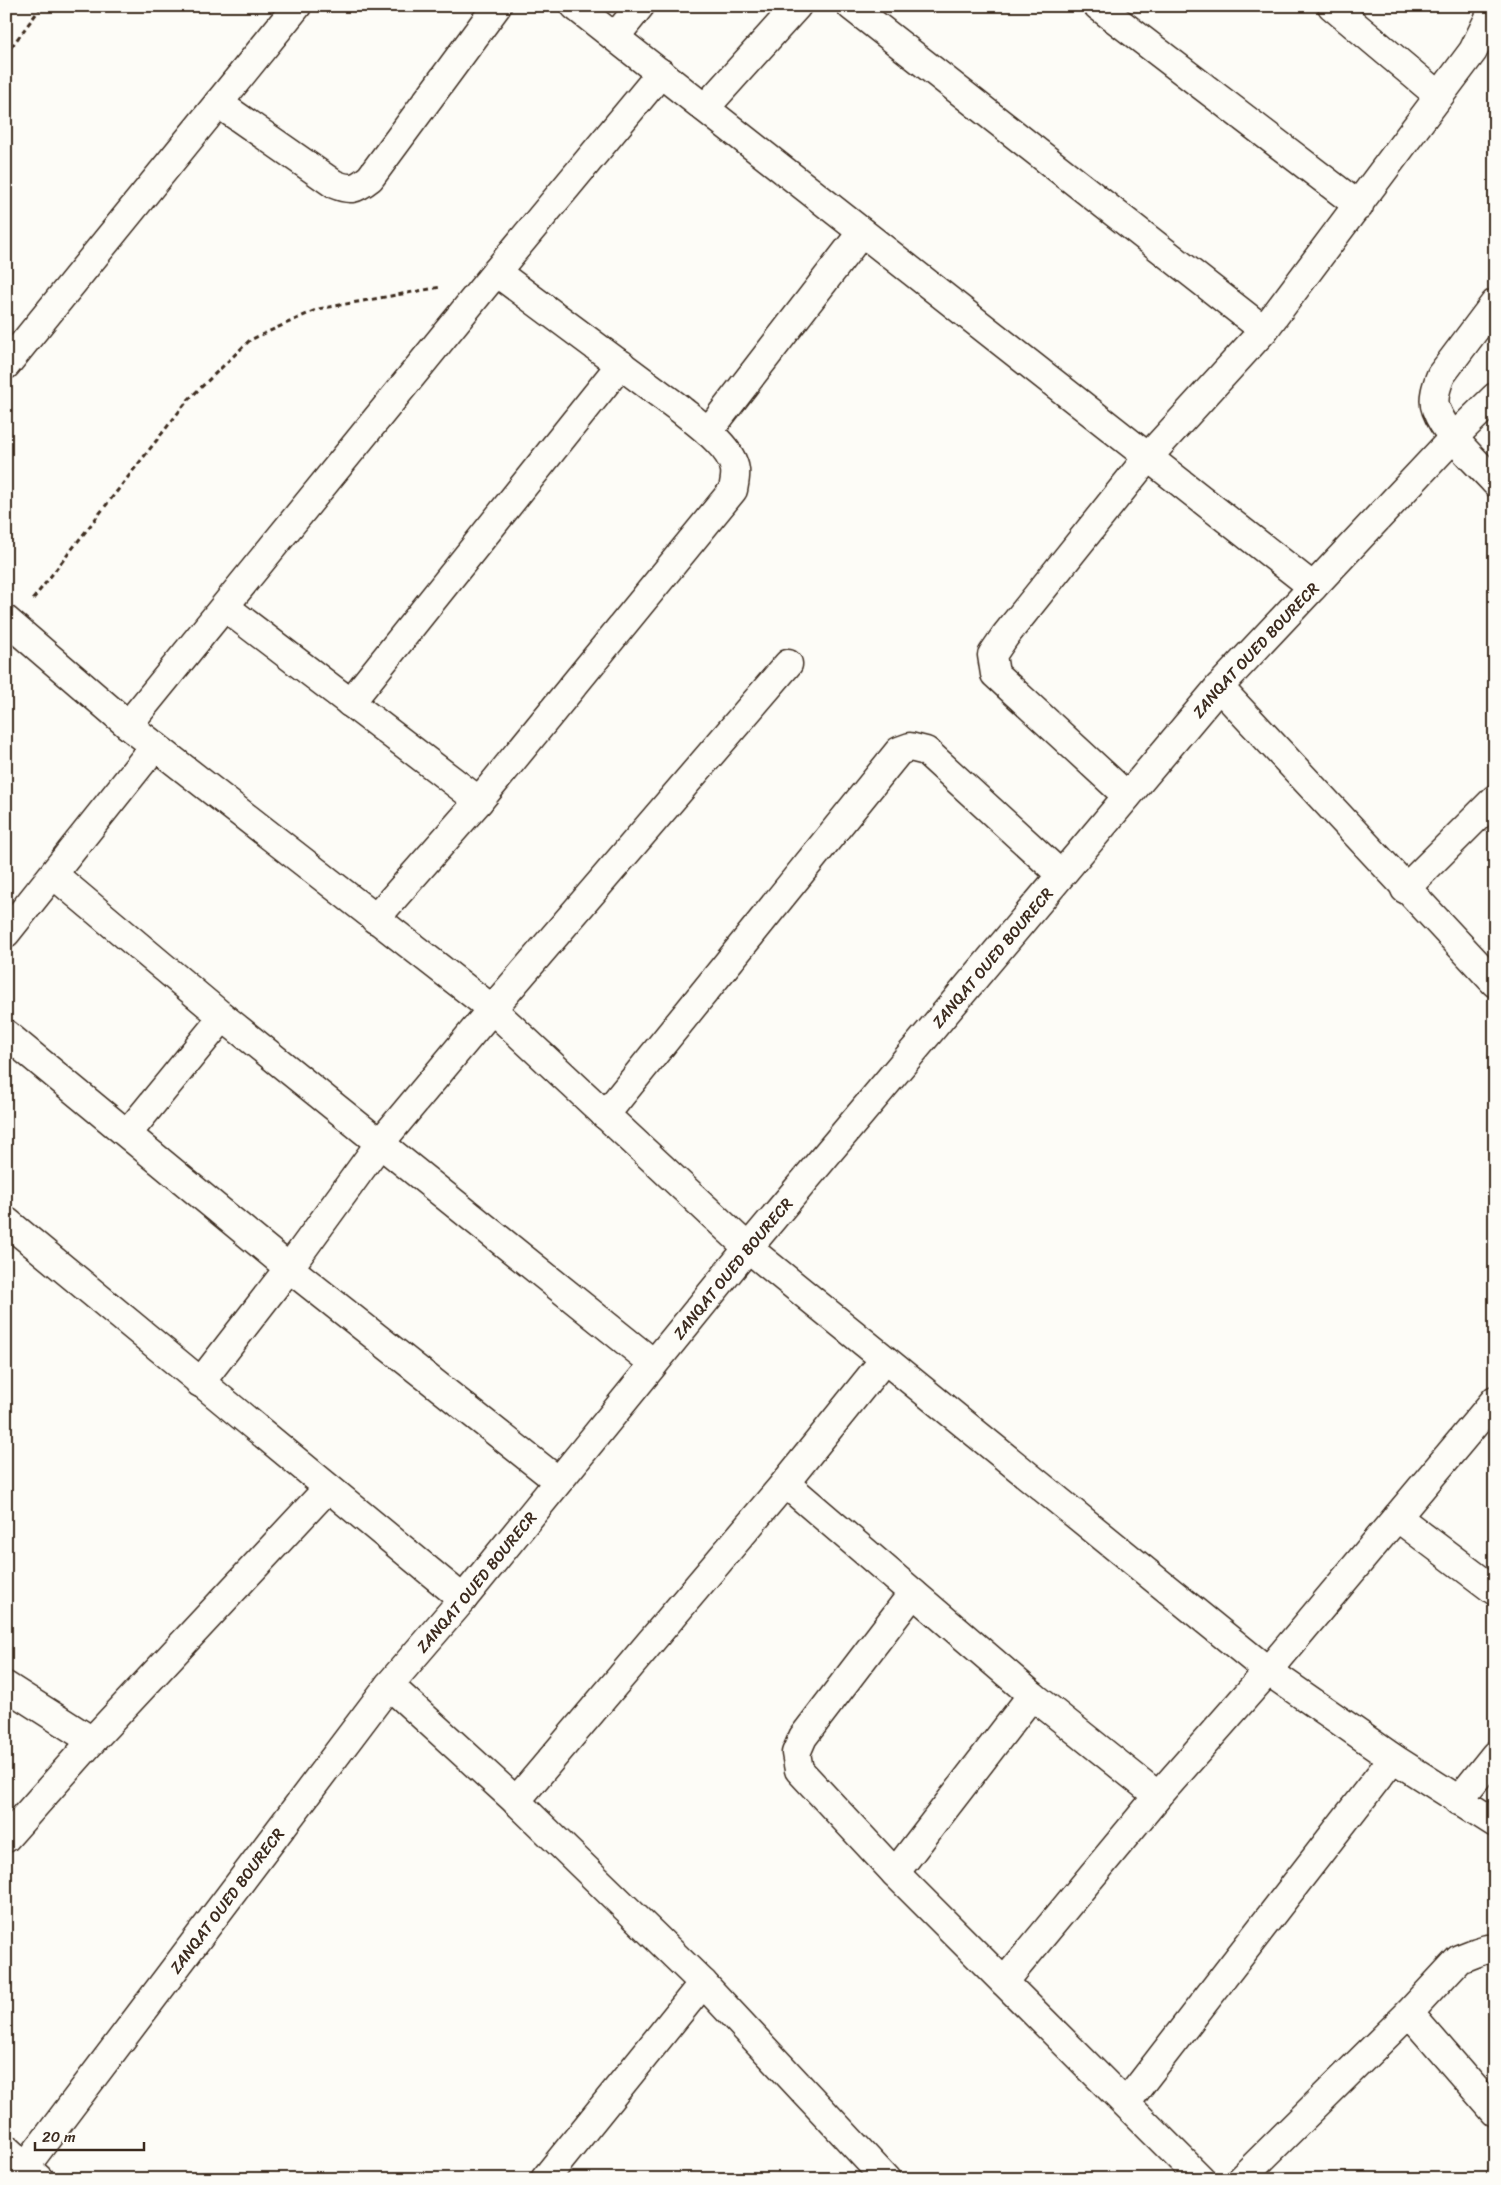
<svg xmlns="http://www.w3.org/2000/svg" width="1501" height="2185" font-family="Sriracha,sans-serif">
<rect width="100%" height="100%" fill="#fdfcf7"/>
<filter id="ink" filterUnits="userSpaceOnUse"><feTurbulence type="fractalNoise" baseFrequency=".02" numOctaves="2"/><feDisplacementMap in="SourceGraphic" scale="10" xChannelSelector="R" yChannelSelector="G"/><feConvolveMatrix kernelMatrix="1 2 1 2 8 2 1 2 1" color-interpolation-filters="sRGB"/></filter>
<g filter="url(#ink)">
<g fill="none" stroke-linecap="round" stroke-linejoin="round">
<g stroke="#3b2a1e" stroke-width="31">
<g id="minor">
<polyline points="575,6 1313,587"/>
<polyline points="851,6 1264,330"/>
<polyline points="1098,6 1359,206"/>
<polyline points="1332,6 1439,96"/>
<polyline points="615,37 640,6"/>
<path d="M218 103 334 184C351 191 356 189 370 178L497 6"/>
<polyline points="705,108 797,6"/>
<path d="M1495 303 1441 375C1437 385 1432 399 1436 409 1446 436 1476 461 1495 482"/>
<polyline points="6,365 297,6"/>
<polyline points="708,432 862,232"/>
<polyline points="225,607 479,801"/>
<polyline points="6,620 128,725 492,1009 748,1248 1268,1671 1393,1758 1495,1823"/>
<polyline points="1219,687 1495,983"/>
<polyline points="350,703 621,364"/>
<polyline points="128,725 496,272 661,73"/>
<polyline points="1127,796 995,674 992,655 1005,636 1148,457 1264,330 1473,51 1495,6"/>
<polyline points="54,875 223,1017 653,1363"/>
<polyline points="1405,889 1495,799"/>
<path d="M375 919 479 801 733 490C734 484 736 476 735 470 732 447 697 423 680 409L496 272"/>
<polyline points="6,933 155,746"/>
<polyline points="6,1034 289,1268 558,1481"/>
<polyline points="605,1115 899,751 910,747 926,751 1060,874"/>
<polyline points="128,1133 223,1017"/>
<polyline points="6,1221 463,1599"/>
<polyline points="200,1383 289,1268 380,1143 492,1009 788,664"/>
<polyline points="785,1483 1032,1695 1158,1796"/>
<polyline points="1397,1517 1495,1591"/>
<polyline points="913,1593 803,1737 796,1753 799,1770 895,1873 1201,2179"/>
<polyline points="389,1685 516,1801 703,1983 886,2179"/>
<polyline points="6,1686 92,1741"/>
<polyline points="516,1801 785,1483 884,1360"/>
<polyline points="1458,1801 1495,1755"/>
<polyline points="6,1838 92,1741 328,1488"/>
<polyline points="895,1873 1032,1695"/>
<polyline points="1004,1982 1158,1796 1268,1671 1495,1400"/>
<polyline points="1409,2013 1495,2112"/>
<polyline points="1126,2103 1393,1758"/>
<polyline points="6,2149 39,2179"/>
<path id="s1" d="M16 2179 389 1685 463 1599 748 1248 1219 687 1454 437 1495 397"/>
<polyline points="545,2179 703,1983"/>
<polyline points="1241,2179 1409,2013 1459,1959 1477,1952 1487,1949 1495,1950"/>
</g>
</g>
<g stroke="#3b2a1e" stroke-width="3" stroke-dasharray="5 4" stroke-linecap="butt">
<polyline points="6,54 42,6"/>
<polyline points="33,599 188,400 250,340 318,309 441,287"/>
</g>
<use href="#minor" stroke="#fdfcf7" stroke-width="28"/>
</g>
</g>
<g text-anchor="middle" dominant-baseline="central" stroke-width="4.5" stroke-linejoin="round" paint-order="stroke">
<g font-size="16" fill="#3b2a1e" stroke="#fdfcf7">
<text stroke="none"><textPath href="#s1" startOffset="1969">ZANQAT OUED BOURECR</textPath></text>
<text stroke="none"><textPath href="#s1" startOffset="1564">ZANQAT OUED BOURECR</textPath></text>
<text stroke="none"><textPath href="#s1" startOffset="1159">ZANQAT OUED BOURECR</textPath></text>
<text stroke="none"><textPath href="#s1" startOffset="754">ZANQAT OUED BOURECR</textPath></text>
<text stroke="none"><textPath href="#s1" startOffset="349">ZANQAT OUED BOURECR</textPath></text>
</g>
</g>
<rect width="1501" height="2185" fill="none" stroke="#fdfcf7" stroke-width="25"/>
<rect x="12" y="12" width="1476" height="2160" fill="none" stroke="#3b2a1e" stroke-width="2" filter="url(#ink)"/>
<path d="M35 2142v8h109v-8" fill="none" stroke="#3b2a1e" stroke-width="2.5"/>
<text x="42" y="2142" font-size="15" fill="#3b2a1e" stroke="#fdfcf7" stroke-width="4" paint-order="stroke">20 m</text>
</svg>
